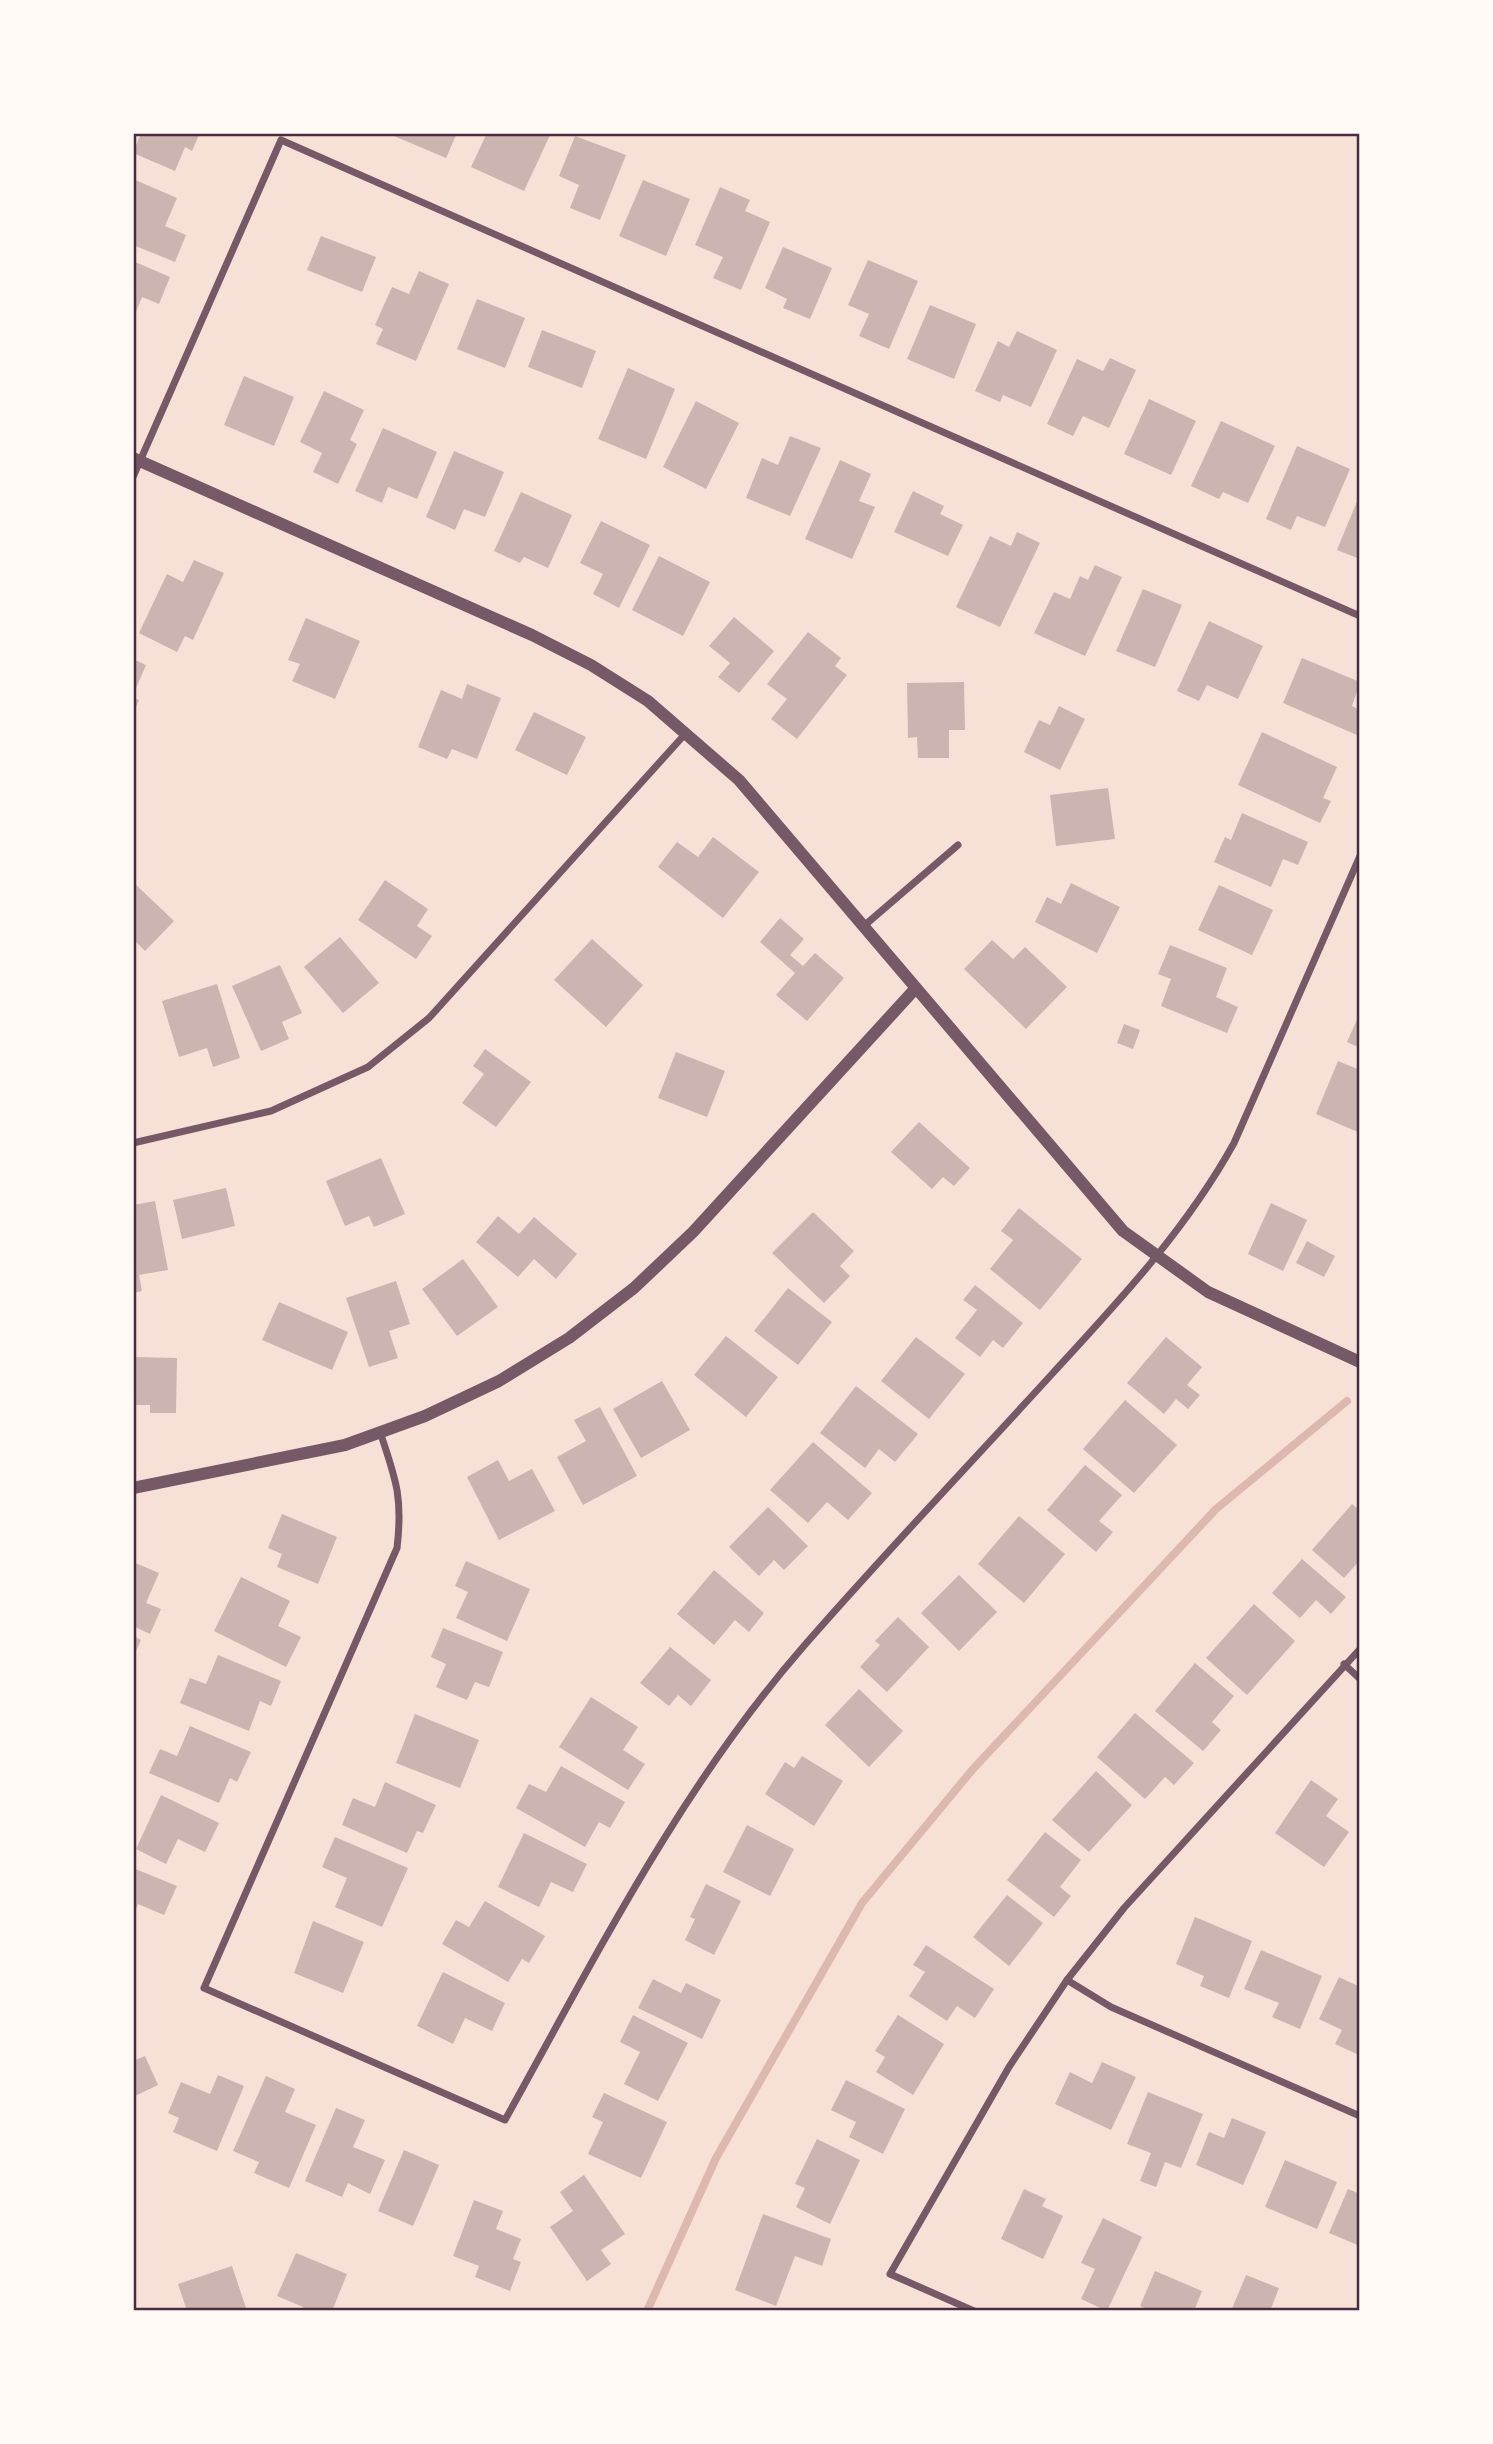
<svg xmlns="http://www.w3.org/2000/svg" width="1493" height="2444" font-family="'Libre Baskerville',serif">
<rect width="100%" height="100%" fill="#f7e1d7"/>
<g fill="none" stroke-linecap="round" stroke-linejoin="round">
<polyline stroke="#dcb8b0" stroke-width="8" points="647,2311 716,2158 862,1903 973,1769 1216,1509 1347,1401"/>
</g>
<g fill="#ccb4b1">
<polygon points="141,133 200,133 192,151 185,147 175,171 133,153"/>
<polygon points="395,133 457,133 446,158 394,136"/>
<polygon points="487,133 551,133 524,191 471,167"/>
<polygon points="575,136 626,155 600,220 570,208 579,185 559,176"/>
<polygon points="133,179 177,198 165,226 186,235 175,262 133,245"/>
<polygon points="643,180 690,199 666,256 619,236"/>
<polygon points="720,187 750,200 745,211 770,222 741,290 713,278 723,257 695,245"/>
<polygon points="321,236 376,257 362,292 307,270"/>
<polygon points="783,247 832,268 810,319 783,308 787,299 765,288"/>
<polygon points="868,260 918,281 889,349 859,336 869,314 848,305"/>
<polygon points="133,261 170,277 159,304 142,297 133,319"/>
<polygon points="419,271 449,284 416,361 376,344 383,329 375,325 392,287 409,294"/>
<polygon points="477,299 525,318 505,368 457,349"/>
<polygon points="930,305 976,324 954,379 907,359"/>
<polygon points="542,330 596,351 582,388 528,367"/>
<polygon points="1017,331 1057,350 1031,407 1003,395 1000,402 975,391 998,341 1009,347"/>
<polygon points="1110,358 1136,370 1109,428 1083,416 1073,436 1047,424 1077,359 1103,371"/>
<polygon points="628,368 675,389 646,459 598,439"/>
<polygon points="244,376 294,397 274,446 224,425"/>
<polygon points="324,391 364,410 350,440 357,444 338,484 313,472 322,453 300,442"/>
<polygon points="1149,399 1196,421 1171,475 1124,454"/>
<polygon points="696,401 739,423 706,489 663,467"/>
<polygon points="1221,421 1275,446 1248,503 1223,492 1219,499 1191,486"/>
<polygon points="383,428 437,452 417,499 388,487 382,503 355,491"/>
<polygon points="790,436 821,448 790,516 746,498 762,458 778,465"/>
<polygon points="1297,446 1350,469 1325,527 1297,516 1291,530 1266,519"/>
<polygon points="454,451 504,472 485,517 464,509 455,530 426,517"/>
<polygon points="840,460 871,474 859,501 875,507 852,559 805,539"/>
<polygon points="913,491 944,506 940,514 963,525 948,556 894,532"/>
<polygon points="521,492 572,515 548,568 524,557 520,563 494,551"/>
<polygon points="1360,494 1360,559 1337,550"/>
<polygon points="601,521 650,545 619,608 593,594 603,574 580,563"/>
<polygon points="1017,532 1040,543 1000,627 956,607 990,536 1011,546"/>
<polygon points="659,556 710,582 683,636 632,610"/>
<polygon points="194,560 224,573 193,640 185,636 177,652 139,633 167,574 183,582"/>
<polygon points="1095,565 1122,577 1085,656 1034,633 1054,592 1070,599 1080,576 1088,580"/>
<polygon points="1143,589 1182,605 1155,667 1116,651"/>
<polygon points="734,617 774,651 739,693 718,677 730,663 709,646"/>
<polygon points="306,618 360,641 335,699 292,681 300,664 288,660"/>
<polygon points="1209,621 1263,646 1238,699 1207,685 1199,701 1177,691"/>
<polygon points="808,632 841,658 835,666 847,675 797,739 771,719 787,699 767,684"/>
<polygon points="1302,658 1360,682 1352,706 1360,710 1357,735 1283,703"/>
<polygon points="133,659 146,665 133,695"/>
<polygon points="964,682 965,730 949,730 949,758 918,758 917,737 908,738 907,683"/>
<polygon points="467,684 501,698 477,759 452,749 447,759 418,747 441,690 462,699"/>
<polygon points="133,698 139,700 133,715"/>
<polygon points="1059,706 1085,719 1060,770 1024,752 1039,720 1050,725"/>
<polygon points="534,712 586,737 567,775 515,750"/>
<polygon points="1262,732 1337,767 1323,798 1331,801 1320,823 1238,785"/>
<polygon points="1108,788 1115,839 1056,846 1050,795"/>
<polygon points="1242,813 1308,842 1298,865 1283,859 1271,887 1214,862 1225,837 1231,840"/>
<polygon points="713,837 759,872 723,918 658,867 677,842 698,857"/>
<polygon points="385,880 428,909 417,926 432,936 416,959 358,920"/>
<polygon points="133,882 174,921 145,951 133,939"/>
<polygon points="1071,883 1120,907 1097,953 1035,922 1047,897 1061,904"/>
<polygon points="1219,885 1273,910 1252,955 1198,930"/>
<polygon points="780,918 804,939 790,955 803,966 815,953 844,978 807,1021 776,995 795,973 760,942"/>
<polygon points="340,937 379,983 343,1013 304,967"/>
<polygon points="592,939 643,985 606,1027 554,980"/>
<polygon points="992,940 1013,959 1025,947 1067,987 1026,1029 964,969"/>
<polygon points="1170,945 1227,968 1216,997 1238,1007 1227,1033 1161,1006 1171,979 1158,974"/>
<polygon points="280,965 302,1013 282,1022 289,1039 261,1051 232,986"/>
<polygon points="217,984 240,1058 213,1067 207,1048 179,1057 162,1001"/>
<polygon points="1360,1013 1360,1048 1347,1042"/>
<polygon points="1124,1024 1140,1030 1133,1049 1117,1043"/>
<polygon points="485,1049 531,1082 496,1127 462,1103 484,1074 473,1066"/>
<polygon points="676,1052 725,1071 707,1117 658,1098"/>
<polygon points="1338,1061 1360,1070 1360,1133 1316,1114"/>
<polygon points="919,1122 970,1168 954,1186 943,1177 932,1189 891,1152"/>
<polygon points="381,1158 405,1214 374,1227 369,1216 345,1226 326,1181"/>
<polygon points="226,1188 235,1226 182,1239 173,1200"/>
<polygon points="155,1201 168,1270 139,1275 142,1291 133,1293 133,1205"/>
<polygon points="1271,1203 1307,1220 1283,1271 1248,1254"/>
<polygon points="1019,1208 1082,1259 1040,1310 990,1269 1013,1240 1001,1231"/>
<polygon points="813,1212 854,1251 840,1266 850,1276 824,1303 772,1253"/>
<polygon points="498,1216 519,1234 534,1217 577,1254 556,1279 534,1259 518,1277 476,1242"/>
<polygon points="1307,1241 1335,1256 1324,1277 1296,1263"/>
<polygon points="463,1259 498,1307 457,1336 422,1289"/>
<polygon points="396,1281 410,1324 389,1331 398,1358 369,1367 346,1298"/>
<polygon points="975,1285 1023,1323 1003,1348 993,1340 980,1357 955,1338 977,1310 963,1300"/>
<polygon points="788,1288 832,1322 798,1365 754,1331"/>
<polygon points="279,1302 348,1332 332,1370 262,1340"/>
<polygon points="726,1336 778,1377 746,1417 694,1375"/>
<polygon points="916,1337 965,1374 929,1419 881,1381"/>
<polygon points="1166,1337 1202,1367 1187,1385 1200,1395 1188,1409 1176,1399 1164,1414 1127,1383"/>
<polygon points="133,1344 136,1344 135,1357 177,1358 176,1413 150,1413 150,1405 133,1405"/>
<polygon points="662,1381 690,1430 641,1458 613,1409"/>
<polygon points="856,1386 918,1434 895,1462 879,1449 865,1468 820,1433"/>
<polygon points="1125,1400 1177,1445 1134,1493 1083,1449"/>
<polygon points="600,1407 637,1476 583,1505 557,1457 586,1441 574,1420"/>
<polygon points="813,1442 872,1493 848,1520 827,1502 808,1523 770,1490"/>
<polygon points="498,1460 509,1481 532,1469 555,1511 499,1540 467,1477"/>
<polygon points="1085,1465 1122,1495 1099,1521 1113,1532 1096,1552 1047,1510"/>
<polygon points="1352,1504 1360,1511 1360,1560 1344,1578 1312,1550"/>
<polygon points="768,1507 808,1546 784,1570 774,1560 759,1576 729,1547"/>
<polygon points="282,1514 337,1537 318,1584 277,1567 282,1554 268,1548"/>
<polygon points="1019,1516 1065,1554 1024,1603 978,1564"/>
<polygon points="1302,1559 1346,1597 1331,1614 1316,1600 1300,1618 1272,1593"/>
<polygon points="466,1561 530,1589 507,1641 456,1618 468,1592 455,1586"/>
<polygon points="133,1562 159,1573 146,1603 161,1609 150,1634 133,1626"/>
<polygon points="714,1570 764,1613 749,1632 735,1620 714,1645 677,1614"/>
<polygon points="959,1575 997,1612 959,1651 921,1613"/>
<polygon points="241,1577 290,1601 278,1626 301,1637 286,1667 214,1631"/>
<polygon points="1254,1604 1295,1641 1247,1695 1206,1658"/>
<polygon points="898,1617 929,1647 887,1692 860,1667 880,1645 875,1641"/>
<polygon points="443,1628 503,1652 489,1687 475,1682 467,1700 436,1687 446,1664 431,1657"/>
<polygon points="133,1636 141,1640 133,1658"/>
<polygon points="670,1647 711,1680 691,1706 678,1695 669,1706 640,1683"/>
<polygon points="218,1655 281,1681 271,1706 260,1701 249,1731 180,1703 190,1678 206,1684"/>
<polygon points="1195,1663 1234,1696 1212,1722 1221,1730 1203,1751 1155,1711"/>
<polygon points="859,1689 903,1731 869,1767 825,1725"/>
<polygon points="591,1697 638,1727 623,1750 645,1764 628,1790 559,1747"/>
<polygon points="1135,1713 1194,1763 1174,1785 1165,1777 1145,1799 1097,1757"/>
<polygon points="415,1714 479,1740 460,1788 396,1763"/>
<polygon points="190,1726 251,1752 237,1782 230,1778 219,1803 149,1773 160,1749 177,1756"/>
<polygon points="802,1756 843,1781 814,1826 765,1794 785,1762 794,1768"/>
<polygon points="561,1766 625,1802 610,1828 599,1822 585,1847 516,1808 529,1784 546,1792"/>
<polygon points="1096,1771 1132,1805 1089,1852 1052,1820"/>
<polygon points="1311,1780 1338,1799 1326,1816 1349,1832 1324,1867 1275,1833"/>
<polygon points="385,1782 436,1805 423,1833 417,1831 407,1853 342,1825 353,1798 375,1807"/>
<polygon points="161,1795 219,1823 205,1852 178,1839 166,1864 136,1849"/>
<polygon points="747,1825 794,1849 770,1896 723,1872"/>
<polygon points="1045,1832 1081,1860 1060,1887 1071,1896 1054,1917 1007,1880"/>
<polygon points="524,1833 587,1864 573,1892 551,1882 539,1907 498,1887"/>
<polygon points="335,1837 408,1868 382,1927 335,1907 347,1878 322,1867"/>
<polygon points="133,1868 177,1886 164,1915 138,1904 133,1917"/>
<polygon points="706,1884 741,1901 714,1955 685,1940 695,1919 690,1917"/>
<polygon points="1007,1895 1043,1923 1009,1966 973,1937"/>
<polygon points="485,1901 545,1936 529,1963 522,1959 508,1982 442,1944 456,1920 469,1927"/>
<polygon points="1195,1917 1252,1941 1229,1998 1200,1986 1204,1976 1176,1964"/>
<polygon points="313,1921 364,1942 343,1993 294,1973"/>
<polygon points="926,1945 994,1989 975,2018 957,2006 947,2021 909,1996 925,1972 913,1965"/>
<polygon points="1261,1950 1322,1976 1300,2029 1272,2017 1279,2003 1244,1989"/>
<polygon points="443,1972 505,2003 492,2031 465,2018 453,2044 417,2026"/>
<polygon points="1339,1977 1360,1987 1359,2055 1335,2044 1342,2030 1319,2019"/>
<polygon points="653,1979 681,1993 686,1983 721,2000 702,2039 638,2008"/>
<polygon points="633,2015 688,2043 658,2101 624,2084 640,2052 620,2042"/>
<polygon points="898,2015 944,2044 913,2095 876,2072 885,2057 875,2051"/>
<polygon points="145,2056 158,2085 133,2097 133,2061"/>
<polygon points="1102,2062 1136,2077 1111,2130 1055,2104 1070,2072 1092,2083"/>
<polygon points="218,2075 244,2086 217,2151 173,2132 179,2118 168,2113 181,2082 210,2094"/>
<polygon points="266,2076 295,2089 285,2112 316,2125 289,2188 254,2173 259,2162 233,2151"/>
<polygon points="846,2080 905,2109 883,2154 849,2137 856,2122 831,2110"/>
<polygon points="1148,2092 1203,2114 1181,2168 1165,2162 1156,2187 1140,2181 1151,2153 1127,2144"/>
<polygon points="604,2093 667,2122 641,2178 588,2154 603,2122 592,2117"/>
<polygon points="336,2108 365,2120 353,2147 385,2160 370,2194 348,2183 342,2197 305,2181"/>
<polygon points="1232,2118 1266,2132 1243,2185 1196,2165 1209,2132 1224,2138"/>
<polygon points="817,2139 860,2160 830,2224 796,2207 805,2188 795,2184"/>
<polygon points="404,2150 439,2165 413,2226 378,2211"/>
<polygon points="1285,2160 1337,2182 1317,2229 1265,2207"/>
<polygon points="584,2175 625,2234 601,2250 611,2264 587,2281 550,2227 573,2211 560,2192"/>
<polygon points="1024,2189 1046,2199 1042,2206 1063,2216 1043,2259 1001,2239"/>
<polygon points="1348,2189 1360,2194 1360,2246 1329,2233"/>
<polygon points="474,2200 503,2211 496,2229 521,2239 513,2259 521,2262 510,2291 475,2277 479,2266 453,2256"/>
<polygon points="763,2214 831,2239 822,2266 795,2256 776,2306 735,2290"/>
<polygon points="1103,2218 1142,2237 1107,2311 1081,2299 1095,2269 1081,2263"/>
<polygon points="296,2253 347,2274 332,2311 301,2311 303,2307 277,2296"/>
<polygon points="232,2266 247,2311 187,2311 178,2284"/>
<polygon points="1155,2271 1202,2291 1194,2311 1151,2311 1140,2306"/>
<polygon points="1246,2275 1279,2288 1270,2311 1231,2311"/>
</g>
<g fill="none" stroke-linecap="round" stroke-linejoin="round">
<g stroke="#755966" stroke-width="7">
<polyline points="133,477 281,140 1360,616"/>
<polyline points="865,925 958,845"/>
<polyline points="133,1143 271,1111 368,1067 429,1018 686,733"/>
<path d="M380 1432C396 1480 403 1497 397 1548L204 1988 505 2120C595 1958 680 1788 803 1647 884 1554 969 1465 1052 1374 1119 1301 1186 1230 1234 1143L1360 856"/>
<polyline points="1344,1664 1360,1679"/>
<polyline points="1067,1980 1111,2007 1360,2116"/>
<polyline points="974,2311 890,2274 1009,2067 1067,1980 1124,1908 1360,1649"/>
</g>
<g stroke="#755966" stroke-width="12">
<polyline points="133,458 532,635 591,665 648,701 739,780 1123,1231 1208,1292 1360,1362"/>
<polyline points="133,1488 345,1445 425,1416 499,1381 569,1338 634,1288 693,1232 915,989"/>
</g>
</g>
<rect width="1493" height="2444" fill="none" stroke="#fffaf5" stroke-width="270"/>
<rect x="135" y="135" width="1223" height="2174" fill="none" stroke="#4a2c40" stroke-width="2.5"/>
</svg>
